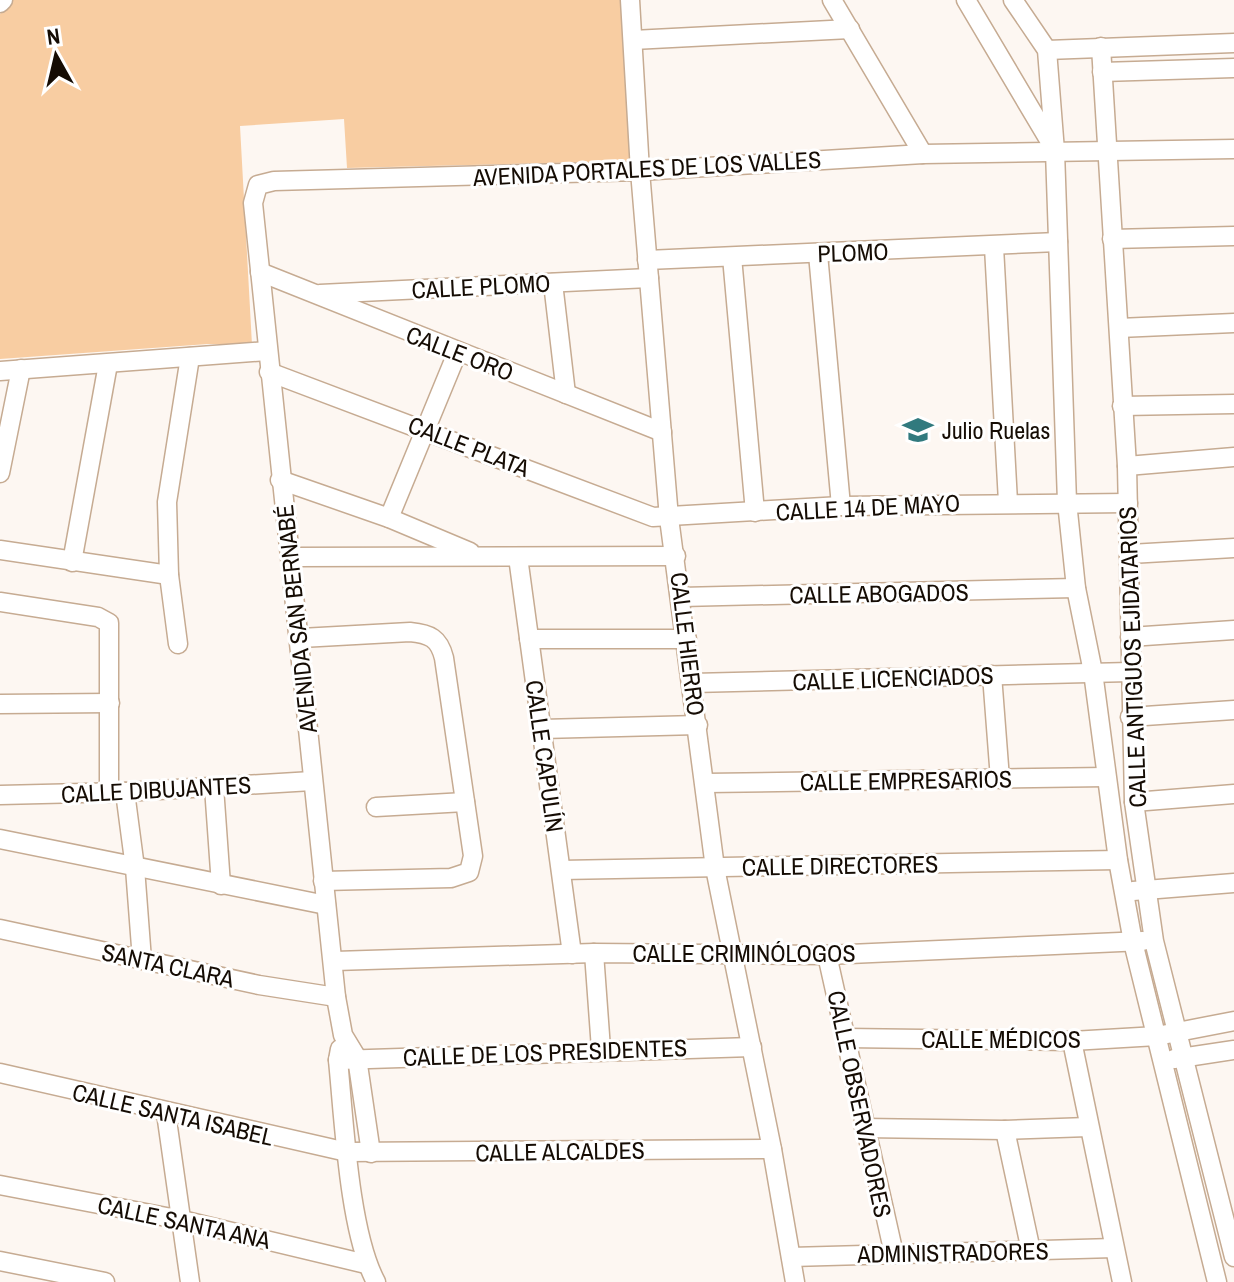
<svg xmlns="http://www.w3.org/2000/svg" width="1234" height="1282" font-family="'Archivo Narrow',sans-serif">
<rect width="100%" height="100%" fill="#fdf7f2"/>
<polygon fill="#f8cda2" points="12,0 623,0 632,161 347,168 344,119 240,126 252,345 208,344 0,359 0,14"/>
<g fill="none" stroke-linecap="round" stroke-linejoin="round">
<g stroke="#c6ab92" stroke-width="21">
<g id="minor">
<polyline points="630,0 640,171 669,518 715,868 772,1149 795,1282"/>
<polyline points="832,0 923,154"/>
<polyline points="966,0 1052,145"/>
<polyline points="1013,0 1047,50 1055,151 1067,502 1076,588 1093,672 1118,860 1133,942 1217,1282"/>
<polyline points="0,3 3,0"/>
<polyline points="633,40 850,29"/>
<polyline points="1101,47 1127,466 1134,802 1154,941 1234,1257"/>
<polyline points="1047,50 1234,43"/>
<polyline points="1102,72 1234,68"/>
<polyline points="1112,239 1234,236"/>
<polyline points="994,247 1008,502"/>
<polyline points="818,254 841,506"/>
<polyline points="732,257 755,512"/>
<polyline points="647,260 1058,242"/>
<polyline points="260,272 662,432"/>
<polyline points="553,283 566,394"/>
<polyline points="320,294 649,278"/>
<polyline points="1119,328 1234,323"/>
<polyline points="0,371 267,351"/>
<polyline points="269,372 653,517 841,506 1128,503"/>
<polyline points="1122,406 1234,404"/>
<polyline points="1127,466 1234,457"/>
<polyline points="0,473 21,369"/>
<polyline points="280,480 389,518 470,552"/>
<polyline points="389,518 457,353"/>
<polyline points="0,550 169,575"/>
<polyline points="1130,554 1234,548"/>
<polyline points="291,557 676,556"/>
<polyline points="518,557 572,954"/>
<polyline points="72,562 108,364"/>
<polyline points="681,597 1076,588"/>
<polyline points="0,602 98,617 109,623 109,793"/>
<polyline points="1130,637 1234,630"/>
<path d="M301 638 410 632C430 634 439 638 444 658L473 856 469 872 451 878 323 881"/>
<polyline points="529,639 687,639"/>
<polyline points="178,644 169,575 167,502 190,357"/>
<polyline points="992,675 1000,779"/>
<polyline points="693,683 1130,672"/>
<polyline points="0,704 110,703"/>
<polyline points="1130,717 1234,710"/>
<polyline points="542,729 698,725"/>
<polyline points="706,783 1106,777"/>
<polyline points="214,787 221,885"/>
<polyline points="125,792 135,868 142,960"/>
<polyline points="0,795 125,792 312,781"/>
<polyline points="1134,802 1234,794"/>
<polyline points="376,807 465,802"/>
<polyline points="0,839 326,905"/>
<polyline points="561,870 1118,860"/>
<polyline points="1133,891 1234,883"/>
<polyline points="0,929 259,985 336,997"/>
<polyline points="594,953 601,1049"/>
<polyline points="827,955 894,1254"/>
<polyline points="335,961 594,953 827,955 1143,941"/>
<polyline points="846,1038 1072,1041 1157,1036 1234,1021"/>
<polyline points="1072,1041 1122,1282"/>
<path d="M340 1049 338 1060C344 1120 349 1232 376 1282"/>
<polyline points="1174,1059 1234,1050"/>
<polyline points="338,1060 752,1047"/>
<polyline points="0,1073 347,1152 772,1149"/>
<polyline points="166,1113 190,1282"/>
<polyline points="864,1128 1005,1130 1088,1127"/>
<polyline points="1005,1130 1031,1251"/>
<polyline points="371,1153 357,1058 343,1035 336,997 253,203 258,185 274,181 640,171 923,154 1234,149"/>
<polyline points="0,1185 182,1220 366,1264"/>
<polyline points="791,1257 1114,1248"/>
<polyline points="0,1261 105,1282"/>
</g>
</g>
<use href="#minor" stroke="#fff" stroke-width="18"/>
</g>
<defs>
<g id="school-bare" transform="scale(2.4)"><path d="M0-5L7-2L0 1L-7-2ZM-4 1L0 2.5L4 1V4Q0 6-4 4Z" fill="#317a7e" stroke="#fff" stroke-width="2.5" paint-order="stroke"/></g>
</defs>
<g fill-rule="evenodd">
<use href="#school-bare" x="918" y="430"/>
</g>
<g text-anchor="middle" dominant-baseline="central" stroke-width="6" stroke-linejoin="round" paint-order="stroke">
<g font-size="24" fill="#150c04" stroke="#fff">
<text transform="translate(647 168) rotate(-3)">AVENIDA PORTALES DE LOS VALLES</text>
<text transform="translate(853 252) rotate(-2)">PLOMO</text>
<text transform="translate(481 286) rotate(-3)">CALLE PLOMO</text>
<text transform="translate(460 353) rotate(21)">CALLE ORO</text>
<text transform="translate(469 446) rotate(21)">CALLE PLATA</text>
<text transform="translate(868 507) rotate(-3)">CALLE 14 DE MAYO</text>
<text transform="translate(879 593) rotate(-1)">CALLE ABOGADOS</text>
<text transform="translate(296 619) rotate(-96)">AVENIDA SAN BERNABÉ</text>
<text transform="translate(688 644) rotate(83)">CALLE HIERRO</text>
<text transform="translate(1132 657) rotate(-92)">CALLE ANTIGUOS EJIDATARIOS</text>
<text transform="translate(893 678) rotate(-2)">CALLE LICENCIADOS</text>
<text transform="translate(545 756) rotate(82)">CALLE CAPULÍN</text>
<text transform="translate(906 780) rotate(-1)">CALLE EMPRESARIOS</text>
<text transform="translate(156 789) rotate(-3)">CALLE DIBUJANTES</text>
<text transform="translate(840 865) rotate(-1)">CALLE DIRECTORES</text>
<text x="744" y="953">CALLE CRIMINÓLOGOS</text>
<text transform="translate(168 965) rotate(12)">SANTA CLARA</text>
<text x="1001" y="1039">CALLE MÉDICOS</text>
<text transform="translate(545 1052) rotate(-2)">CALLE DE LOS PRESIDENTES</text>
<text transform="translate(860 1104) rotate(78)">CALLE OBSERVADORES</text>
<text transform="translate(173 1114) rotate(13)">CALLE SANTA ISABEL</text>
<text transform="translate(560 1151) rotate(-1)">CALLE ALCALDES</text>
<text transform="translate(184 1222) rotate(12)">CALLE SANTA ANA</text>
<text transform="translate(953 1252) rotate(-1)">ADMINISTRADORES</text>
</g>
<g font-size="24" fill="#150c04" stroke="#fff" text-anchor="start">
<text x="942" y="430">Julio Ruelas</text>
</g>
</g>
<g transform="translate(56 56) rotate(352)" stroke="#ffffff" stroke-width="6" paint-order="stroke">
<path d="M0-6L14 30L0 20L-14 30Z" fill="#150c04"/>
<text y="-12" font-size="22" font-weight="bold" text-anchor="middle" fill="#150c04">N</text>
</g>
</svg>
